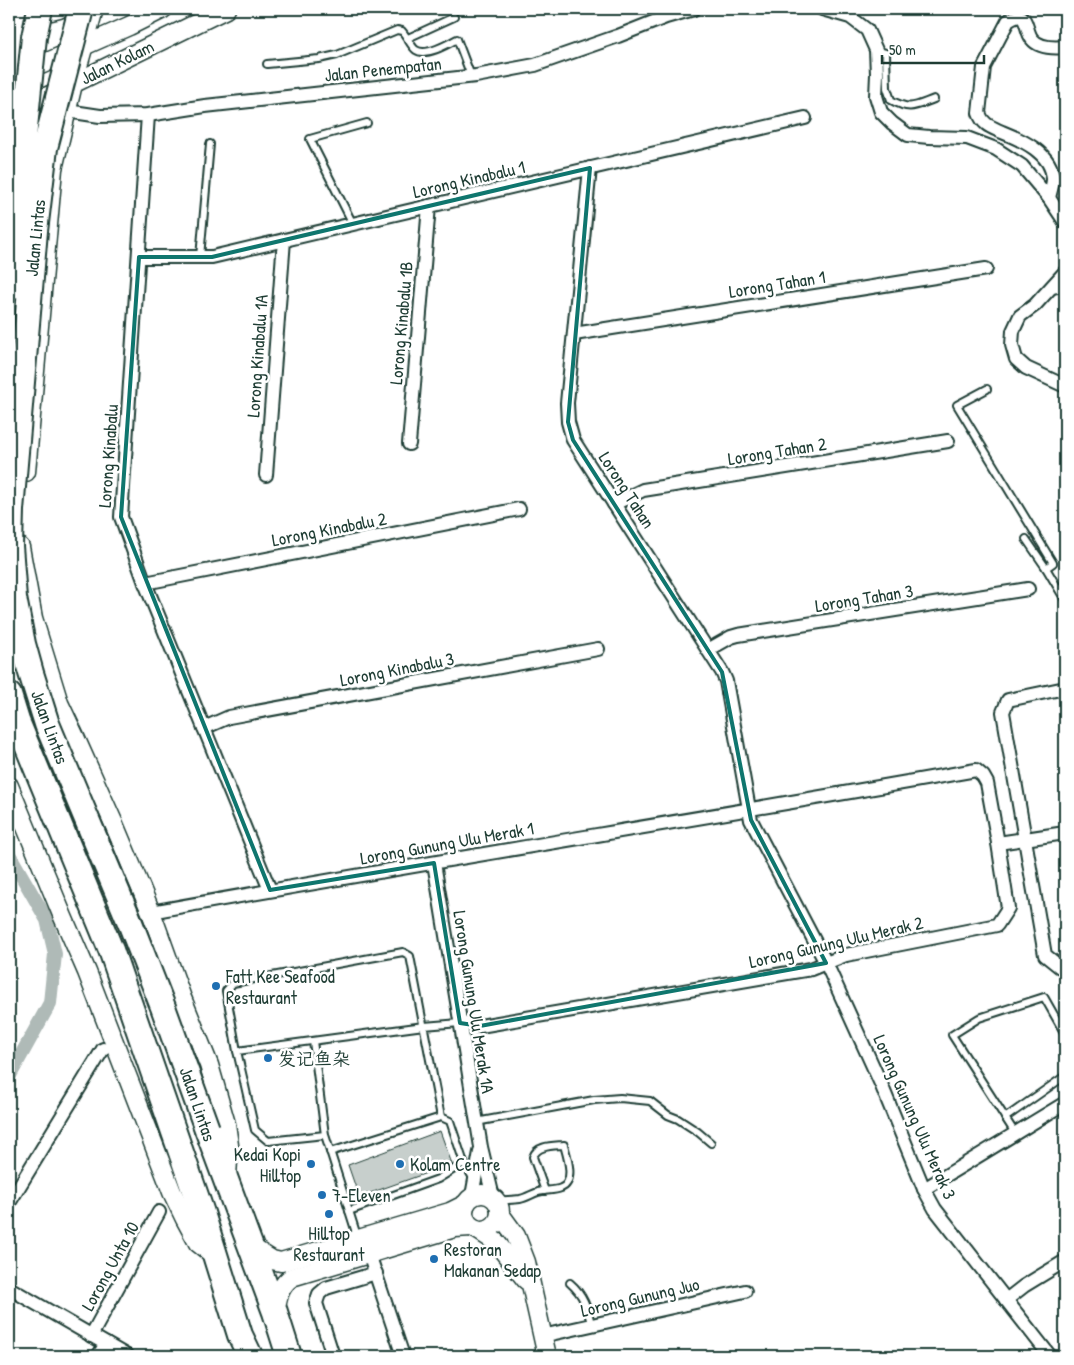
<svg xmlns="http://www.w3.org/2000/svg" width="1074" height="1365" font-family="'Patrick Hand','LXGW WenKai TC',sans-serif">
<rect width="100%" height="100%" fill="#fff"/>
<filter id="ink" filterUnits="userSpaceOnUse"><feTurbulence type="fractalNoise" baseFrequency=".02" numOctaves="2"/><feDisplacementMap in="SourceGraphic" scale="10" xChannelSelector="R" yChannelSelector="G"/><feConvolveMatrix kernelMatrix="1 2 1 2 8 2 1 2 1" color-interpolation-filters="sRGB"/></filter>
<g filter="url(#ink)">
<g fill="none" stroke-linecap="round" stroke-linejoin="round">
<polyline stroke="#afbab7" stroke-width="14" points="9,854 47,920 55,954 50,1003 9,1077"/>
</g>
<polygon fill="#c7cfcc" stroke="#1f3d34" points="440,1131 452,1164 359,1197 348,1165"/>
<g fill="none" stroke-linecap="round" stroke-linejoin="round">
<g stroke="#1f3d34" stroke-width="10">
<g id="lane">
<polyline points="408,38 454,17"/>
<path d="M876 50 886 53 887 88 891 100C910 111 915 106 934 99"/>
<path d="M267 64 319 59 337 55 397 30 402 31C406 35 412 48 416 50 426 57 448 44 457 39L471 76"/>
<polyline points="353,224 310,139 367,123"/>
<polyline points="200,257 210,144"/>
<polyline points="1051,290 1065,288"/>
<polyline points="987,389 957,405 1053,563 1046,568 1065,600"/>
<polyline points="1026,539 1046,568"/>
<polyline points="313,1041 325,1135 358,1239"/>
<polyline points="237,1051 424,1026 460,1023"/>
<polyline points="441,1117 450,1121 464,1163 473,1178"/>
<polyline points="1005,1118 1065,1076"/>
<polyline points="476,1122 594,1100 620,1098 650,1101 668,1115 678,1119 698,1132 711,1143"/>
<polyline points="1015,1133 952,1035 979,1018 1044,997 1065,1034"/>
<polyline points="325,1135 268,1141 255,1130 237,1051 226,991 233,983 403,952 410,956 441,1117"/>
<polyline points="330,1152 441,1117"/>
<path d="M496 1201C504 1200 512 1200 520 1199 526 1198 532 1194 538 1192 545 1190 554 1191 561 1188 576 1182 567 1156 564 1145 553 1146 537 1145 533 1157L545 1191"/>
<polyline points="349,1211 438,1179 464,1163"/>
<path d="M570 1283C583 1294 588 1308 591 1325"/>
</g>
</g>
<g stroke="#1f3d34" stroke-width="16">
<g id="street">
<polyline points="822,9 850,17 867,30 876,50 877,74 876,96 881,112 892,123 908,135 929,137 967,138 996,149 1022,166 1049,198 1065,222"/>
<polyline points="67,111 100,116 148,115 205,106 476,76 535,65 618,36 666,17 694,9"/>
<polyline points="148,115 121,517 145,583 270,890"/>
<polyline points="590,168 567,403 568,422 573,440 722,672 726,681 751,820 826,963 881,1084 924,1189 935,1209 1050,1356"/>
<path d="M1049 198C1050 192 1053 185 1053 179 1052 153 1022 140 1002 132 991 127 983 125 979 113L984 67 1008 21C1029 7 1024 29 1032 39 1039 48 1055 48 1065 47"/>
<polyline points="139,257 212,257 805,118"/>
<polyline points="1065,272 1035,305 1020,316 1013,331 1012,345 1016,359 1026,368 1065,386"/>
<polyline points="574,334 986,269"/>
<polyline points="409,444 429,206"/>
<polyline points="266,475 284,240"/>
<polyline points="614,504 643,490 948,441"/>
<polyline points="145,583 519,509"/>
<polyline points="708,650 731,637 738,635 1028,589"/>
<polyline points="1065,688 1008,700 1003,712 1045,955 1060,967 1065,965"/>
<polyline points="204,728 229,717 598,649"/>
<polyline points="998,843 1065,833"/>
<polyline points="434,863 481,1147 493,1197"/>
<path d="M151 912C426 862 701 819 976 770L983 776 987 783 998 843 1008 908 997 925 846 955 811 969 480 1026 460 1023"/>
<polyline points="924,1189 1065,1103"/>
<polyline points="472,1196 480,1152"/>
<polyline points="9,1203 103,1049"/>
<polyline points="369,1254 403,1356"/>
<polyline points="9,1288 127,1356"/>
<polyline points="1006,1300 1024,1286 1065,1261"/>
<polyline points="91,1336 159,1212"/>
<polyline points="542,1336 745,1291"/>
<polyline points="98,1356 106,1344"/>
<polyline points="333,1356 316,1303 319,1294 326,1288 376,1273"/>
</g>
</g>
<g stroke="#1f3d34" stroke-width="21">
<g id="secondary">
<polyline points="46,9 51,11 59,9"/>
<polyline points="9,79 129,26 163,9"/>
<polyline points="9,115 226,9"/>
<polyline points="9,131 16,75 20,9"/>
<polyline points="26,472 53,169 73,84 94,9"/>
<polyline points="20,547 33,618 59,703 75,737 114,824 151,912 182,998 209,1065 226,1124 229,1145 227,1176"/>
<polyline points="9,786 63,917 87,972 172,1192 185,1219 198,1243 216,1257"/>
<circle cx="482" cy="1212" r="18"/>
<polyline points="500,1214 516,1236 526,1262 547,1356"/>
<polyline points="476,1229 496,1242 526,1280"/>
<polyline points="251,1247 272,1260 281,1262 450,1212 466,1204"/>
<path d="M275 1312C278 1297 279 1286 292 1277L455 1228 471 1227"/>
</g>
</g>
<g stroke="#1f3d34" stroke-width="28">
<g id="highway">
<polyline points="9,695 17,721 111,950 202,1213 240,1335 250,1356"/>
<polyline points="207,1129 275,1312 289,1356"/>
</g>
</g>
<use href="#lane" stroke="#fff" stroke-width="6"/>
<use href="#street" stroke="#fff" stroke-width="12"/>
<use href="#secondary" stroke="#fff" stroke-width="18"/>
<use href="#highway" stroke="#fff" stroke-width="24"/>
<g stroke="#1f3d34" stroke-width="28" stroke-linecap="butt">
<g id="highway-bridge">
<polyline points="81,9 45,148 35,231 11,510 10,546 14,598 23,644 31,673 47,724 129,920 163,1007 207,1129"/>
<polyline points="9,289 34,37 40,9"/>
</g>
</g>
<use href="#highway-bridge" stroke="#fff" stroke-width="24"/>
</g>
</g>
<path fill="none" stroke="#0f766e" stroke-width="4" stroke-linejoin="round" d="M590 168 568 422 573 440 722 672 751 820 826 963 480 1026 460 1023 434 863 270 890 121 517 139 257H212Z"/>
<g fill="#1f6fb2" stroke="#fff" stroke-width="2">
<circle cx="216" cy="986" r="5"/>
<circle cx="268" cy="1058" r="5"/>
<circle cx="311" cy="1164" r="5"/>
<circle cx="400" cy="1164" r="5"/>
<circle cx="322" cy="1195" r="5"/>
<circle cx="329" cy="1214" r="5"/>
<circle cx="434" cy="1259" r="5"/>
</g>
<g text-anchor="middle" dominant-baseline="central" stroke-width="5" stroke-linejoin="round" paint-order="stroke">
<g font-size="18" fill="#1f3d34" stroke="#fff">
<text transform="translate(117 62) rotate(-26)">Jalan Kolam</text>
<text transform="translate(383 69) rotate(-6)">Jalan Penempatan</text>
<text transform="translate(469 179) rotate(-13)">Lorong Kinabalu 1</text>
<text transform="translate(35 238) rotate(-84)">Jalan Lintas</text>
<text transform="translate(777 284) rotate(-9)">Lorong Tahan 1</text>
<text transform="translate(401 323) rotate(-85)">Lorong Kinabalu 1B</text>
<text transform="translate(257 356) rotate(-86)">Lorong Kinabalu 1A</text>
<text transform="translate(777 451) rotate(-9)">Lorong Tahan 2</text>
<text transform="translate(108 456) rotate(-86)">Lorong Kinabalu</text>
<text transform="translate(627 490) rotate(57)">Lorong Tahan</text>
<text transform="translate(329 529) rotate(-11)">Lorong Kinabalu 2</text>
<text transform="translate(864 598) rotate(-9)">Lorong Tahan 3</text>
<text transform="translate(397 669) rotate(-11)">Lorong Kinabalu 3</text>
<text transform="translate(50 727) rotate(70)">Jalan Lintas</text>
<text transform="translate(447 843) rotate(-10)">Lorong Gunung Ulu Merak 1</text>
<text transform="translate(836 942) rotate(-13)">Lorong Gunung Ulu Merak 2</text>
<text transform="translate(474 1002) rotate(81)">Lorong Gunung Ulu Merak 1A</text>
<text transform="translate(198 1104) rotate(71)">Jalan Lintas</text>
<text transform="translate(915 1117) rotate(66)">Lorong Gunung Ulu Merak 3</text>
<text transform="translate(110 1266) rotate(-61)">Lorong Unta 10</text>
<text transform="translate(640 1297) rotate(-13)">Lorong Gunung Juo</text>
</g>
<g font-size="18" fill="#1f3d34" stroke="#fff" text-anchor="start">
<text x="226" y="976">Fatt Kee Seafood<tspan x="226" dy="21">Restaurant</tspan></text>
<text x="278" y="1058">发记鱼杂</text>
<text x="301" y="1154" text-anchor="end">Kedai Kopi<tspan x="301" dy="21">Hilltop</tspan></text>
<text x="410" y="1164">Kolam Centre</text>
<text x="332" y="1195">7-Eleven</text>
<text x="329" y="1233" text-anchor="middle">Hilltop<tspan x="329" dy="21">Restaurant</tspan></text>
<text x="444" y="1249">Restoran<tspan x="444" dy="21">Makanan Sedap</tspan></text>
</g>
</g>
<rect width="1074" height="1365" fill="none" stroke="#fff" stroke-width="30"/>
<rect x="15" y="15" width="1044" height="1335" fill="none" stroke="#1f3d34" stroke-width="2" filter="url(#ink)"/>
<path d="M882 55v8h102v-8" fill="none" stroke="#1f3d34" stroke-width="2.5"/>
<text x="889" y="55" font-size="15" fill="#1f3d34" stroke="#ffffff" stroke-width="4" paint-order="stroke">50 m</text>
</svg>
